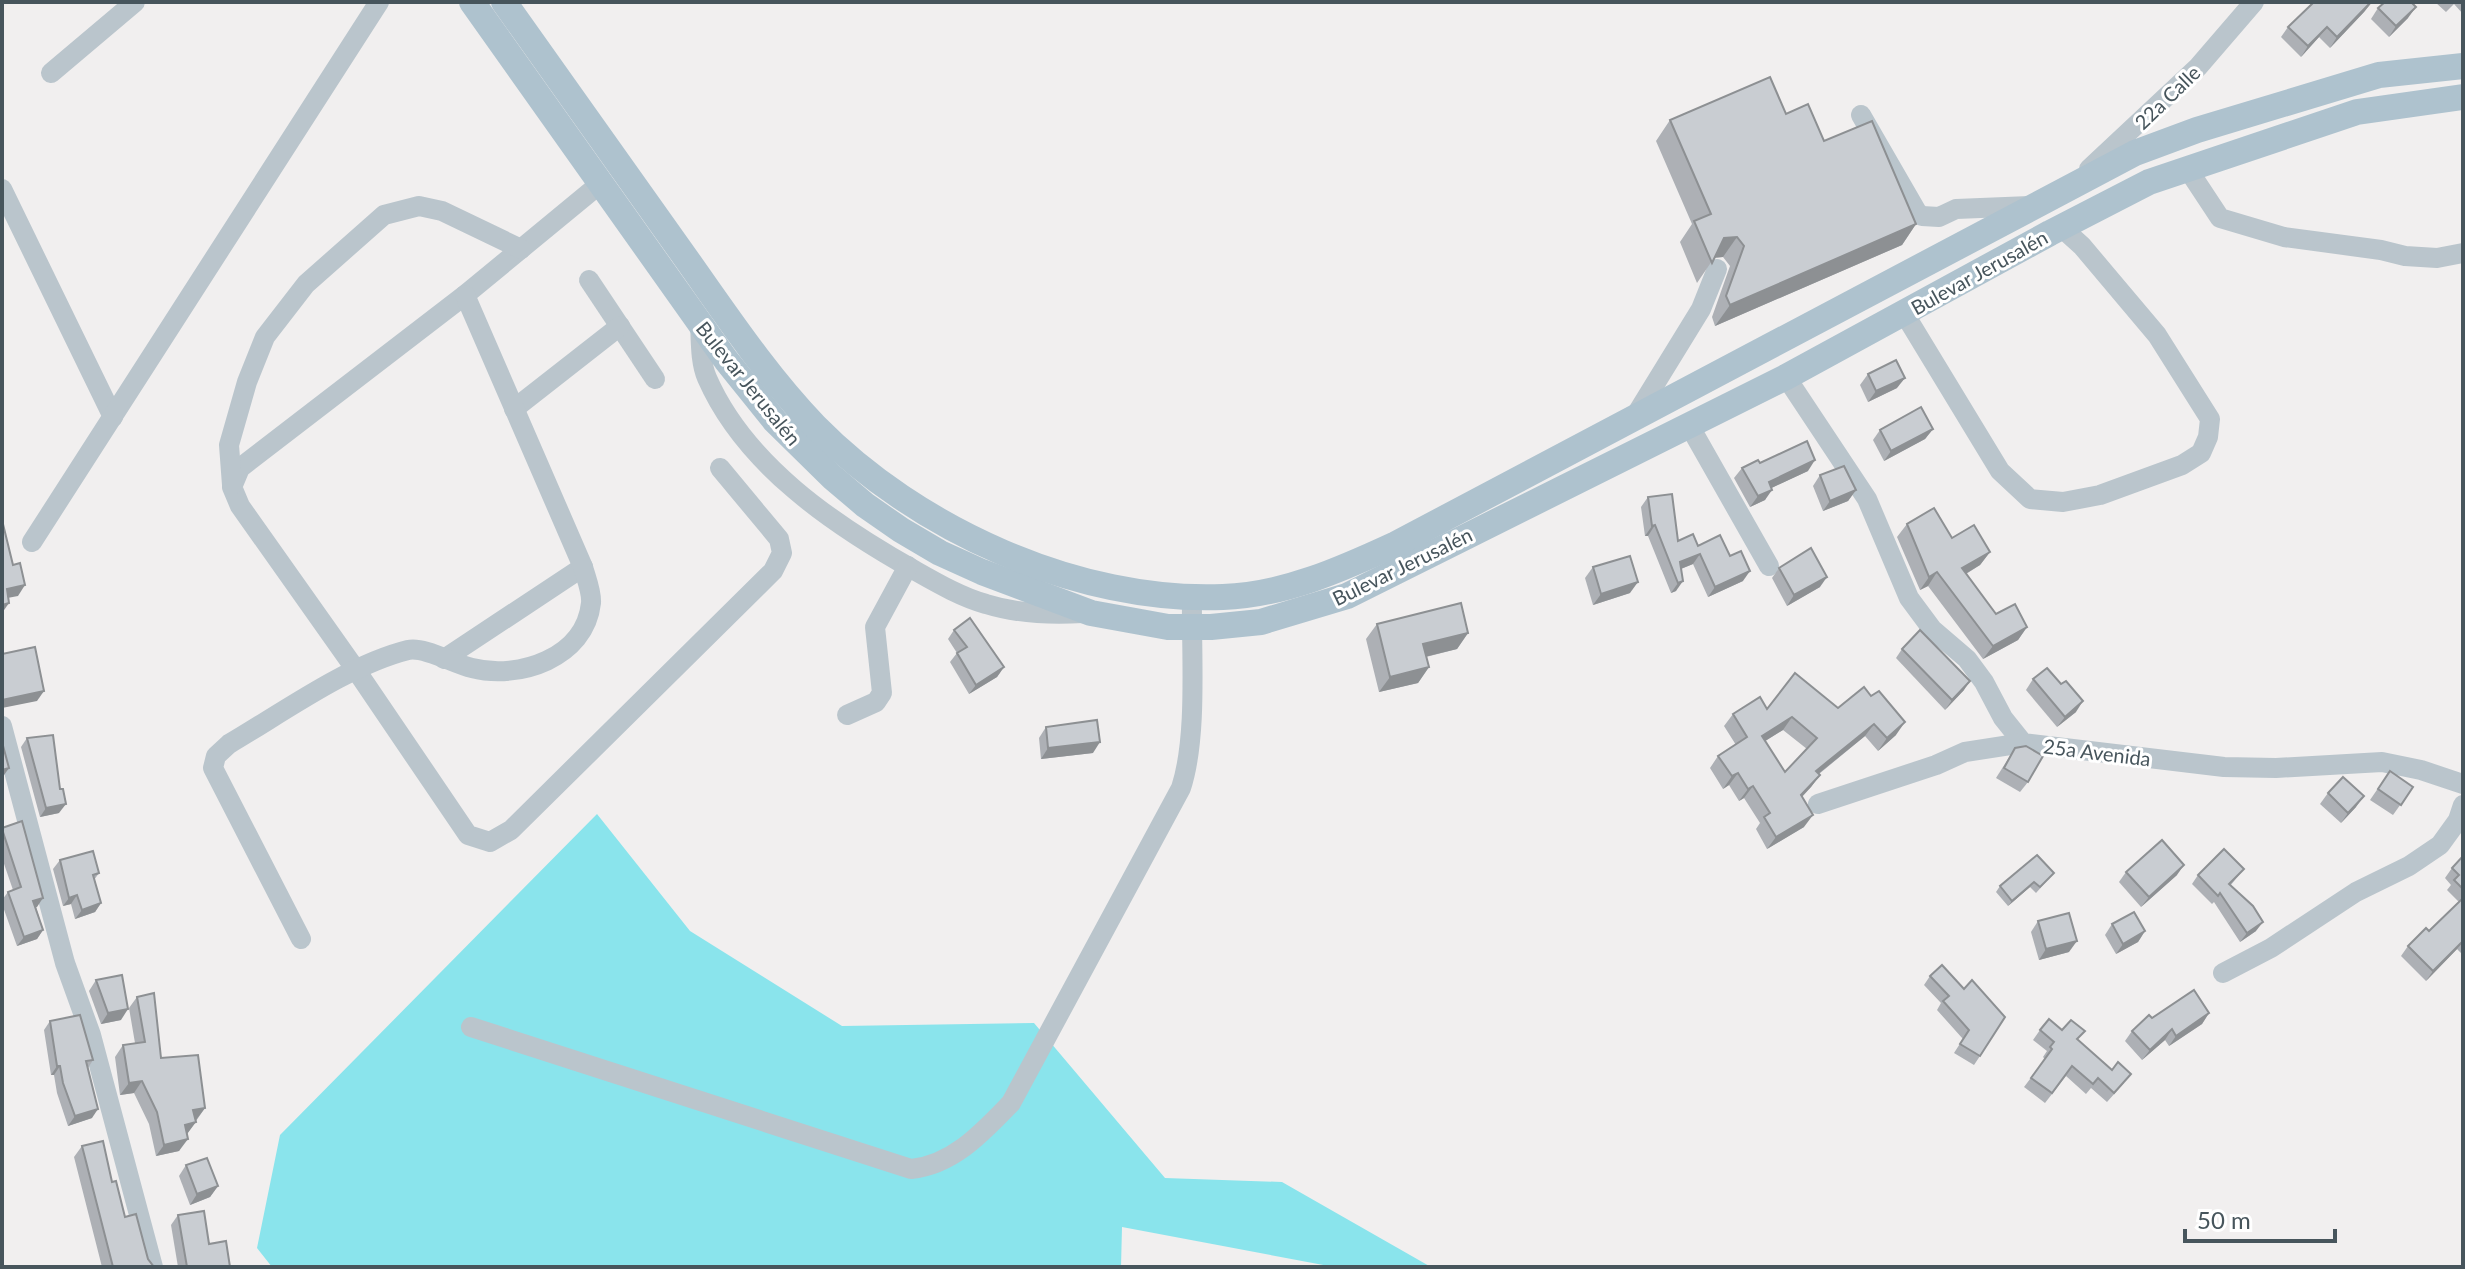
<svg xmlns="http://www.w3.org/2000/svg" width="2465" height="1269" font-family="Lato,sans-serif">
<rect width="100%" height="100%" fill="#f1efef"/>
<polygon fill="#8ae4ec" points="597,814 690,931 842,1026 1034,1023 1165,1178 1282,1182 1431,1267 1334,1267 1122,1227 1121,1267 272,1267 257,1248 280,1135"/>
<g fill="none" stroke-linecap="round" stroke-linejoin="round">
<g stroke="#bac5cc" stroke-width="20">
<polyline points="51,73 135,2"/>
<polyline points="1861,115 1917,212 1922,216 1939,217 1956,209 2030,206"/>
<polyline points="2187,168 2220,218 2284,237 2381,250 2405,256 2437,258 2463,253"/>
<polyline points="2089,169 2198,67 2254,2"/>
<polyline points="601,183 465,295 240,468 232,487 240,506 356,670 468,835 490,842 511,830 773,571 782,553 779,539 720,468"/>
<polyline points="2,189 113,417"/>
<polyline points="589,280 655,379"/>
<polyline points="1904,313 2000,471 2030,499 2063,502 2100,495 2182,465 2201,453 2208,437 2210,419 2157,335 2082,246 2061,227"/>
<path d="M700 323C701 340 700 362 707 378 745 465 834 525 914 570 937 583 961 597 986 604 1018 614 1050 615 1083 613"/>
<polyline points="1786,377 1867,499 1909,598 1932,629 1967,659 1984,682 2003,718 2023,743 2224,767 2276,768 2382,762 2421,770 2463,784"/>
<polyline points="514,409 620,326"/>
<polyline points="1634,418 1701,309 1717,269"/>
<polyline points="1689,425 1769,566"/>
<polyline points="232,485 229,445 247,382 265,337 306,284 384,215 419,206 442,211 521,249"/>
<polyline points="32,542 379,2"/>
<polyline points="444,659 583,567"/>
<polyline points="847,715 876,702 882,693 875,627 908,566"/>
<polyline points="2,726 65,963 91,1035 153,1267"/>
<polyline points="1818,804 1936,765 1965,752 2023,743"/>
<path d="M301 939 213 768 216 756 229 744C282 713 348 665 408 650 424 646 454 664 472 668 519 680 585 658 591 603 592 592 586 578 583 567L465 295"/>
<polyline points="2223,973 2271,948 2356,892 2409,866 2440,845 2458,820 2463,805"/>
<path d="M471 1027 911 1169C953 1165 983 1132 1011 1103L1181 788C1198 736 1191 652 1192 596"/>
</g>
<g stroke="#aec2ce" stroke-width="26">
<polyline points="472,2 726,360 775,421 832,477 865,505 901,530 940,553 982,572 1091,613 1168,627 1211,627 1261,622 1347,596 1786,377 2050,233 2149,182 2357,112 2463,97"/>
<path d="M504 2C564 86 623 170 683 254 725 313 765 374 815 426 916 529 1078 603 1223 597 1284 595 1342 569 1396 544L2135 153 2197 130 2379 75 2463 66"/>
</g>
</g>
<g fill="#adb0b5" fill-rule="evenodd">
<polygon points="2372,2 2364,12 2330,48 2319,37 2301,57 2281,37 2288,27"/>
<polygon points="2435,2 2463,2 2463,14 2454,4 2446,12"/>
<polygon points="2378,8 2408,18 2389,37 2371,19"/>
<polygon points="1786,114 1824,141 1916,224 1902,245 1715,326 1712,317 1730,266 1723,257 1714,258 1697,283 1680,242 1692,224 1656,141 1670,120"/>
<polygon points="1868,374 1897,388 1868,402 1860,385"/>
<polygon points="1933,429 1925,439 1884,461 1873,440 1880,430"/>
<polygon points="1742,468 1808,471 1771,488 1765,500 1750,507 1734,478"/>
<polygon points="1820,475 1856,490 1848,501 1823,511 1813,486"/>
<polygon points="1648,497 1678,541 1698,546 1743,581 1708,597 1693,564 1681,569 1676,591 1671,593 1648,536 1645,536 1641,507"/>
<polygon points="1907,524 1990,552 1980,565 1966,574 1996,614 2027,627 2018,640 1983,659 1928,586 1920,590 1897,537"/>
<polygon points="1593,567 1630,593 1593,605 1585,578"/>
<polygon points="1779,568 1820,587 1787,606 1772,578"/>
<polygon points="1377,624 1468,633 1457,649 1426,657 1429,667 1418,683 1379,692 1366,639"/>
<polygon points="954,630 1004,667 997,677 969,694 950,662 957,653 948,639"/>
<polygon points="1902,649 1964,690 1945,710 1896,658"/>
<polygon points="2033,679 2076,712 2057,727 2026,690"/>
<path d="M1864 687 1896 735 1878 751 1865 736 1819 774 1820 775 1811 787 1802 797 1804 827 1767 849 1756 829 1760 823 1744 798 1739 801 1729 785 1723 789 1710 768 1718 756 1736 745 1724 726 1733 714 1767 709 1838 708ZM1783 730 1807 749 1785 772 1765 741Z"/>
<polygon points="1046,727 1093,753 1041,759 1039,738"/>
<polygon points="27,738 59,813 40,817 21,747"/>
<polygon points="2015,748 2028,782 2020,792 1996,778"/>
<polygon points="2390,771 2413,787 2393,815 2370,800"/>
<polygon points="2328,793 2356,807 2341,823 2320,804"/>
<polygon points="2,828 37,907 36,907 43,930 37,939 17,946 2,904 2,900 8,892 13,890 2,858"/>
<polygon points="2463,856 2463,954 2462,954 2457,949 2426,981 2401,956 2408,946 2429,931 2459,902 2447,890 2451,885 2445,878 2452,868"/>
<polygon points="60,860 99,873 94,880 101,903 95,912 75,919 71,904 63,906 53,869"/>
<polygon points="2244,869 2230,886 2256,931 2240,942 2214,902 2212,904 2192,884 2198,875"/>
<polygon points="2126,872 2177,875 2141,907 2119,882"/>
<polygon points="2054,873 2036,893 2030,887 2008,906 1996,892 2000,886"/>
<polygon points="2038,921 2069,952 2039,960 2031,932"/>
<polygon points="2112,924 2145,931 2138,942 2116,954 2105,935"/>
<polygon points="1930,976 1964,989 1980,1056 1974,1065 1954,1053 1963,1039 1937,1010 1941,1003 1924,985"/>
<polygon points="96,980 121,1020 101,1024 89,991"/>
<polygon points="137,997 161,1058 205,1108 187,1134 179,1151 156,1156 149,1124 134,1093 120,1095 115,1057 123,1045 135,1043 129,1008"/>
<polygon points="2209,1013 2202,1024 2169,1046 2165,1040 2142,1060 2125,1041 2132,1031 2152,1018"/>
<polygon points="50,1021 93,1060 88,1068 92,1118 68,1126 57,1093 54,1075 51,1075 44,1030"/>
<polygon points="2040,1030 2062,1030 2078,1040 2124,1083 2107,1102 2091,1088 2086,1094 2066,1076 2045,1103 2024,1087 2045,1059 2043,1057 2047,1051 2033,1040"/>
<polygon points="82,1146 112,1182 125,1217 148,1259 154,1267 102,1267 74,1157"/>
<polygon points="186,1165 218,1186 210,1197 190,1205 179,1176"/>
<polygon points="178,1215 209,1244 230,1267 178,1267 171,1225"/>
</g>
<g fill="#8d9093">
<polygon points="2372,2 2364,12 2330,48 2337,37"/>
<polygon points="2416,7 2408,18 2389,37 2396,26"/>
<polygon points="2327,27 2319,37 2301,57 2308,46"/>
<polygon points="1916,224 1902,245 1715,326 1730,305"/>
<polygon points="1737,237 1723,257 1710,258 1724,238"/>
<polygon points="1905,378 1897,388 1868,402 1876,391"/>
<polygon points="1933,429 1925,439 1884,461 1891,451"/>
<polygon points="1815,460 1808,471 1761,493 1769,482"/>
<polygon points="1772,490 1765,500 1750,507 1758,496"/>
<polygon points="1856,490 1848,501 1823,511 1830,501"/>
<polygon points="1655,525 1648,536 1645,536 1652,526"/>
<polygon points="1990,552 1980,565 1952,582 1962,568"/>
<polygon points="1700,554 1693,564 1673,572 1680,562"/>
<polygon points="1750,571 1743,581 1708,597 1715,587"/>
<polygon points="1937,572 1928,586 1920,590 1929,577"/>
<polygon points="1827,577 1820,587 1787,606 1794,595"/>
<polygon points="1683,581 1676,591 1671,593 1678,583"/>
<polygon points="1638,582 1630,593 1593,605 1601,594"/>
<polygon points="25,585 18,596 2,599 7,589"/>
<polygon points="9,603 2,613 2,605"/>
<polygon points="2027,627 2018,640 1983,659 1993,646"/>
<polygon points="1468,633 1457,649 1412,660 1423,644"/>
<polygon points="1004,667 997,677 969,694 976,685"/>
<polygon points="1429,667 1418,683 1379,692 1390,677"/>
<polygon points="1970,681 1964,690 1945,710 1952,700"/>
<polygon points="44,691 37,701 2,708 2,700"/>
<polygon points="2083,701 2076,712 2057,727 2065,717"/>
<polygon points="1792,717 1783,730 1754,748 1762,736"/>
<polygon points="1905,722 1896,735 1878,751 1887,738"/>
<polygon points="1874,724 1865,736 1807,783 1816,771"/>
<polygon points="1100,742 1093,753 1041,759 1048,748"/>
<polygon points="9,768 2,778 2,770"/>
<polygon points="1738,773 1729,785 1723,789 1732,776"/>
<polygon points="1820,775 1811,787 1792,807 1801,795"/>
<polygon points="1753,786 1744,798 1739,801 1748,789"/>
<polygon points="2364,796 2356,807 2341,823 2348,813"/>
<polygon points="66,804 59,813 40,817 46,808"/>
<polygon points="1813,815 1804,827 1767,849 1776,837"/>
<polygon points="2184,865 2177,875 2141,907 2149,897"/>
<polygon points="2034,882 2030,887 2008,906 2012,901"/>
<polygon points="77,895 71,904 63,906 69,898"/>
<polygon points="43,898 37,907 27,910 33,901"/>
<polygon points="101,903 95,912 75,919 82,910"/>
<polygon points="2263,922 2256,931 2240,942 2247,933"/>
<polygon points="43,930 37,939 17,946 24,937"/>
<polygon points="2145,931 2138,942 2116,954 2123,944"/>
<polygon points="2077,941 2069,952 2039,960 2046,949"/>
<polygon points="2463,941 2457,949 2426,981 2433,971"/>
<polygon points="128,1009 121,1020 101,1024 108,1013"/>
<polygon points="2209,1013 2202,1024 2169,1046 2176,1036"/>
<polygon points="2172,1029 2165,1040 2142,1060 2150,1050"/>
<polygon points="57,1066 60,1066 54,1075 51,1075"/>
<polygon points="142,1081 134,1093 120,1095 129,1083"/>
<polygon points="205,1108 196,1120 185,1122 193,1110"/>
<polygon points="98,1109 92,1118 68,1126 75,1116"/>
<polygon points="196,1122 187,1134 176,1137 185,1125"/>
<polygon points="188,1139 179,1151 156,1156 164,1145"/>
<polygon points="218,1186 210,1197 190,1205 197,1194"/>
</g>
<g fill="#c9cdd2" stroke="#8d9093" stroke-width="2" fill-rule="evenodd">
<polygon points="2314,2 2371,2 2337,37 2327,27 2308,46 2288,27"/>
<polygon points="2385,2 2411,2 2416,7 2396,26 2378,8"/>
<polygon points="1770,77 1786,114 1808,104 1824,141 1872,121 1916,224 1730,305 1726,296 1744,246 1737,237 1724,238 1712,263 1694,221 1711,214 1670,120"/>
<polygon points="1896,360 1905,378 1876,391 1868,374"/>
<polygon points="1921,407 1933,429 1891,451 1880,430"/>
<polygon points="1807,441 1815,460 1769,482 1772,490 1758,496 1742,468 1758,460 1760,463"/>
<polygon points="1844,466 1856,490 1830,501 1820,475"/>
<polygon points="1672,494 1678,541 1693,534 1698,546 1720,535 1730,556 1741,551 1750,571 1715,587 1700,554 1680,562 1683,581 1678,583 1655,525 1652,526 1648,497"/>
<polygon points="1934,508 1952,538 1974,525 1990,552 1962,568 1996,614 2015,604 2027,627 1993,646 1937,572 1929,577 1907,524"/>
<polygon points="2,520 13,565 20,563 25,585 7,589 9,603 2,605"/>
<polygon points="1811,548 1827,577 1794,595 1779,568"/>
<polygon points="1630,556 1638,582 1601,594 1593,567"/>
<polygon points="1461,603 1468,633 1423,644 1429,667 1390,677 1377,624"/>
<polygon points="970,618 1004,667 976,685 957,653 967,647 954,630"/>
<polygon points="1920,630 1970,681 1952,700 1902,649"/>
<polygon points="35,647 44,691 2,700 2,654"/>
<polygon points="2047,668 2061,684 2066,681 2083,701 2065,717 2033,679"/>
<path d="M1795 673 1838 708 1864 687 1871 696 1879 691 1905 722 1887 738 1874 724 1816 771 1820 775 1801 795 1813 815 1776 837 1764 817 1770 813 1753 786 1748 789 1738 773 1732 776 1718 756 1747 737 1733 714 1760 697 1767 709ZM1792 717 1817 738 1785 772 1762 736Z"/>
<polygon points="1097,720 1100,742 1048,748 1046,727"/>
<polygon points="53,735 60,789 63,789 66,804 46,808 27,738"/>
<polygon points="2,742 9,768 2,770"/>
<polygon points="2026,746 2043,756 2028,782 2004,768 2015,748"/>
<polygon points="2390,771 2413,787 2401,805 2378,789"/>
<polygon points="2343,777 2364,796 2348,813 2328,793"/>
<polygon points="22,821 43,898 33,901 43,930 24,937 8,892 21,887 2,829 2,828"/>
<polygon points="2162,840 2184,865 2149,897 2126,872"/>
<polygon points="2224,849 2244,869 2229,884 2253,906 2263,922 2247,933 2220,893 2218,896 2198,875"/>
<polygon points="93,851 99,873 93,875 101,903 82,910 77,895 69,898 60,860"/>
<polygon points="2037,855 2054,873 2040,887 2034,882 2012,901 2000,886"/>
<polygon points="2463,856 2463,889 2454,880 2459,875 2452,868"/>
<polygon points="2463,898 2463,941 2433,971 2408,946 2426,928 2429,931"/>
<polygon points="2134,912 2145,931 2123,944 2112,924"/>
<polygon points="2069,913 2077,941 2046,949 2038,921"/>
<polygon points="1942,965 1964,989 1972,980 2005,1017 1980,1056 1960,1044 1969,1030 1943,1001 1949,996 1930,976"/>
<polygon points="122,975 128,1009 108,1013 96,980"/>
<polygon points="2194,990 2209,1013 2176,1036 2172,1029 2150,1050 2132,1031 2149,1015 2152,1018"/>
<polygon points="154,993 161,1058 198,1055 205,1108 193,1110 196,1122 185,1125 188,1139 164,1145 157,1112 142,1081 129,1083 123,1045 145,1042 137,997"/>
<polygon points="80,1015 93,1060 86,1061 98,1109 75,1116 63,1083 60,1066 57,1066 50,1021"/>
<polygon points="2049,1019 2062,1030 2071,1020 2085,1031 2077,1039 2112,1070 2118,1062 2131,1074 2114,1093 2098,1078 2093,1084 2072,1066 2052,1093 2031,1078 2052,1049 2050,1047 2054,1042 2040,1030"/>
<polygon points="103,1141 112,1182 116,1181 125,1217 136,1214 148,1259 154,1267 113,1267 82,1146"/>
<polygon points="207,1158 218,1186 197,1194 186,1165"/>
<polygon points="204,1211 209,1244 226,1241 230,1267 187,1267 178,1215"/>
</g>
<g text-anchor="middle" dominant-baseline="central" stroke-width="6" stroke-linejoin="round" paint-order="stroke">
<g font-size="20" fill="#47555c" stroke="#fff">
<text transform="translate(2167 97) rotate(-44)">22a Calle</text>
<text transform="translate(1979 272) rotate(-29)">Bulevar Jerusalén</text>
<text transform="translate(749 383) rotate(51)">Bulevar Jerusalén</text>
<text transform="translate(1402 566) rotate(-26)">Bulevar Jerusalén</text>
<text transform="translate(2097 752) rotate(7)">25a Avenida</text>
</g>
</g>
<rect width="2465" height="1269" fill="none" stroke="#47555c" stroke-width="8"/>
<path d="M2185 1229v12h150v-12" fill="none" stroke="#47555c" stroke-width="4"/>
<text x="2197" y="1229" font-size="24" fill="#47555c" stroke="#ffffff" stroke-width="6" paint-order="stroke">50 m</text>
</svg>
